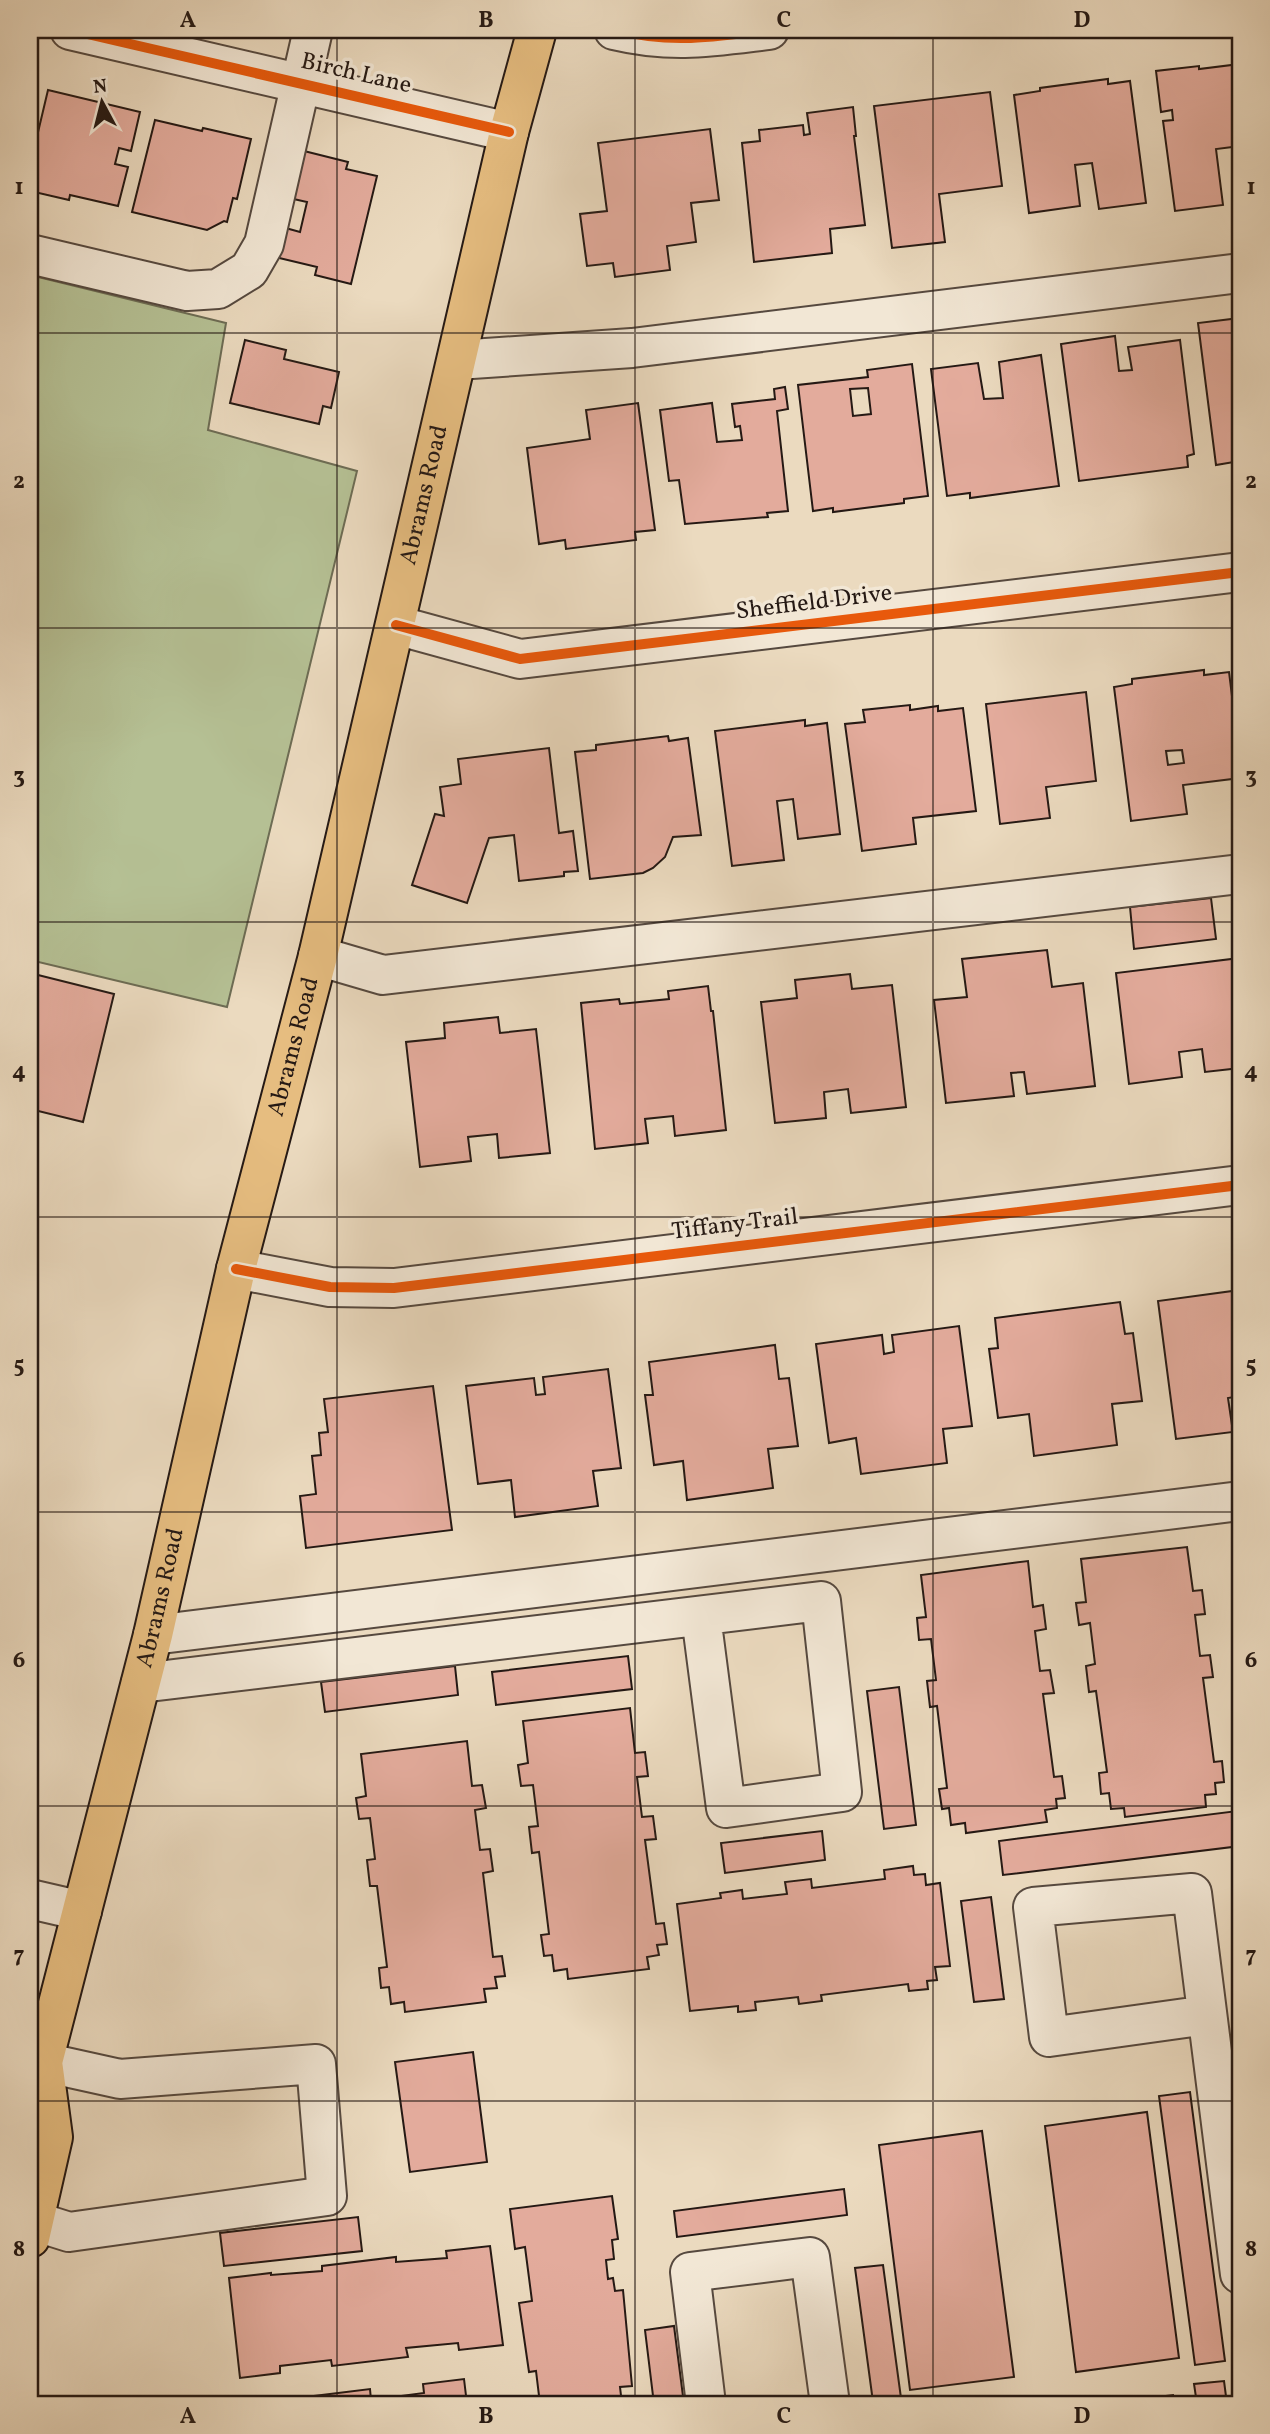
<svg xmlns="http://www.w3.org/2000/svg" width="1270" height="2434" font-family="Vollkorn,serif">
<rect width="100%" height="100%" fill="#ebdabf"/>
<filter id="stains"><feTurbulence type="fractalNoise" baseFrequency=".00286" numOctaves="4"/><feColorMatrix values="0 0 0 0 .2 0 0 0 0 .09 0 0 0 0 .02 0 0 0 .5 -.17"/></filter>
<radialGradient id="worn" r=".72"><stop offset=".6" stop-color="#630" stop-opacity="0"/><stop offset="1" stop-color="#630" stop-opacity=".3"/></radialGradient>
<polygon fill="#b5c094" stroke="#6d6c54" stroke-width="2" points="30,275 226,323 208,430 357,471 227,1007 30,960"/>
<g fill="#e3ab9c" stroke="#251914" stroke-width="2" fill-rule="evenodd">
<polygon points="1240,64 1240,146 1216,149 1223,205 1175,211 1163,121 1173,120 1172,110 1161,112 1156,71 1199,66 1199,69"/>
<polygon points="1108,79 1108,84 1130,81 1146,203 1099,209 1092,163 1075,165 1080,206 1029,213 1014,95 1040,91 1040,88"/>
<polygon points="48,90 140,112 131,151 119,148 115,164 128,167 118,206 70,195 69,200 30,191 30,166"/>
<polygon points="990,92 1002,186 939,194 945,242 892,248 874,106"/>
<polygon points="853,107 856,136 854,136 865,225 830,229 832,253 754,262 742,143 760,141 759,130 803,125 804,135 810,134 807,113"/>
<polygon points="155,120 202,131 203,128 251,139 237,199 233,198 227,222 224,221 207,230 132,212"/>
<polygon points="710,129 719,200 691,203 696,242 667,246 670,270 615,277 613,263 587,266 580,214 607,211 598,143"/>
<polygon points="300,150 348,162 346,169 377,176 351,284 315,275 317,267 275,257 282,227 300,232 307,202 289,198"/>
<polygon points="1240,318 1240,461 1216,465 1198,323"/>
<polygon points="1115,336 1119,371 1132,370 1128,347 1180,340 1194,454 1187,456 1188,467 1079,481 1061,344"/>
<polygon points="245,340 286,350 284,359 339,372 331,408 323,406 319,424 230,403"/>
<polygon points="1041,355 1059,486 970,498 970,493 947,496 931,369 978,363 984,399 1003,398 999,362"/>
<path d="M912 364 928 496 904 499V503L833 512V508L813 511 798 385 868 377 867 370ZM868 388 871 414 853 416 850 389Z"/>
<polygon points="785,387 788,409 777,411 788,511 767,513 768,517 685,524 679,480 669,481 660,410 712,403 717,442 742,440 740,426 735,427 732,404 775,399 774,389"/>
<polygon points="638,403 655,530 635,532 636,540 566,549 565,540 539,544 527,448 590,439 586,410"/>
<path d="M1204 670V675L1229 672 1240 761V778L1183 785 1187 814 1131 821 1114 687 1132 684V679ZM1182 750 1184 763 1168 765 1166 751Z"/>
<polygon points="1086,692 1096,781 1046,787 1050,818 1000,824 986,704"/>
<polygon points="910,705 910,710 938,706 938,711 963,708 976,811 913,818 916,844 862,851 845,724 865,722 863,710"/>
<polygon points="805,720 805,726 827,723 840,834 798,839 793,799 777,801 784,860 732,866 715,731"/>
<polygon points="668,736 669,741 688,738 701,835 673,837 665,857 653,868 643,873 590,879 575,752 596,750 596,745"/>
<polygon points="549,748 559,833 573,831 578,871 564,872 564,876 519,881 514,835 489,838 467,903 412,885 435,814 444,816 440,787 461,784 458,759"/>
<polygon points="1211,898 1216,939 1134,949 1130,907"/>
<polygon points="1047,950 1052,987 1083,983 1095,1086 1027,1094 1024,1072 1011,1073 1014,1096 946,1103 934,1000 967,997 962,959"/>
<polygon points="1240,958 1240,1068 1205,1072 1202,1049 1179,1052 1182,1077 1129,1084 1116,973"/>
<polygon points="30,973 114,994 83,1122 30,1109 30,1064 36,1037 30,1036"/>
<polygon points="850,974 852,989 892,985 906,1107 851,1113 848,1089 824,1092 826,1118 775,1123 761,1002 797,998 795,980"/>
<polygon points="708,986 711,1011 713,1011 726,1130 675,1136 673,1116 645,1119 648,1143 595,1149 581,1003 619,999 620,1004 669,999 668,991"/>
<polygon points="498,1017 500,1033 536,1029 550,1153 499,1158 497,1134 468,1137 471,1161 420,1167 406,1042 445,1038 444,1023"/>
<polygon points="1240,1290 1240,1396 1228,1398 1233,1432 1176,1439 1158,1301"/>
<polygon points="1120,1302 1125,1334 1133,1333 1142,1401 1112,1404 1117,1445 1034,1456 1029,1414 998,1418 989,1349 998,1348 995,1318"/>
<polygon points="959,1326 972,1426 943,1429 947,1463 861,1474 856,1438 829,1443 816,1344 882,1335 884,1354 894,1352 892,1335"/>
<polygon points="775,1345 779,1379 789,1378 798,1446 768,1449 773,1488 687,1500 683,1461 654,1465 645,1395 653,1395 649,1362"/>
<polygon points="608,1369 621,1468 593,1471 598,1506 515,1517 511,1480 478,1484 466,1386 534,1378 536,1395 545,1394 543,1377"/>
<polygon points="433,1386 452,1530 306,1548 300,1496 316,1494 312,1456 321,1455 319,1433 328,1432 324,1399"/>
<polygon points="1187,1547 1193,1591 1202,1590 1205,1614 1195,1615 1200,1656 1210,1655 1213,1677 1203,1678 1214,1762 1222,1761 1224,1782 1215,1783 1216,1794 1205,1795 1206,1807 1125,1817 1124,1808 1111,1809 1109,1793 1101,1794 1099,1773 1107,1772 1096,1691 1089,1692 1086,1666 1095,1664 1090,1623 1079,1625 1076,1603 1086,1602 1081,1559"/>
<polygon points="1028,1561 1033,1607 1043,1605 1046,1629 1035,1631 1040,1671 1050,1670 1054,1693 1043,1694 1054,1777 1062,1776 1065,1798 1056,1799 1057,1808 1045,1810 1047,1822 966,1833 965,1823 951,1825 949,1808 942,1809 939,1789 947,1788 937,1706 930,1707 927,1681 936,1680 931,1639 919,1640 917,1618 926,1617 921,1575"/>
<polygon points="628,1656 632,1689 496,1705 492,1672"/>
<polygon points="455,1666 458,1695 325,1712 321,1682"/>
<polygon points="899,1687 916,1825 884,1829 867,1691"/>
<polygon points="630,1708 635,1753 645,1752 648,1776 637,1777 642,1817 653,1816 656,1839 645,1840 656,1924 664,1923 667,1944 657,1945 659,1955 647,1957 649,1969 568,1979 567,1969 554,1971 552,1955 544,1956 541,1935 549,1934 539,1852 532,1853 529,1827 538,1826 533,1785 521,1786 518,1765 528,1763 523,1721"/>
<polygon points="467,1741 472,1786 482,1785 486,1808 475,1810 480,1850 490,1849 493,1871 483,1873 493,1957 502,1956 505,1976 495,1977 497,1988 484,1989 486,2002 405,2012 404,2002 391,2004 389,1987 381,1988 379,1968 387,1967 377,1886 370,1886 367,1860 375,1859 370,1818 359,1819 356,1798 366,1796 361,1754"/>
<polygon points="1237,1811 1240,1846 1003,1875 999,1841"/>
<polygon points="822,1831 825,1860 725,1873 721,1843"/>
<polygon points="913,1866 914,1875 925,1874 926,1885 940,1883 950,1966 935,1967 937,1980 927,1981 928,1989 909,1991 908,1984 821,1995 822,2001 799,2004 798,1997 755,2002 756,2010 738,2012 738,2006 690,2011 677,1904 721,1898 720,1893 742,1890 743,1899 787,1894 785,1882 811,1879 812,1888 885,1879 884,1870"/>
<polygon points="991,1897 1004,1999 974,2002 961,1901"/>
<polygon points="473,2052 487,2162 410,2172 395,2062"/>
<polygon points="1190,2092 1225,2361 1195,2365 1159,2096"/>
<polygon points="1147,2112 1179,2358 1076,2372 1045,2126"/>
<polygon points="982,2131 1014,2377 910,2390 879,2145"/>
<polygon points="844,2189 847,2215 677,2237 674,2211"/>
<polygon points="612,2196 618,2239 612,2240 614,2259 606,2260 608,2279 613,2278 615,2291 623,2290 632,2386 620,2387 622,2404 540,2404 536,2371 529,2372 519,2303 532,2301 525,2247 515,2249 510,2209"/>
<polygon points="358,2217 362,2251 224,2266 220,2233"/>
<polygon points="490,2246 503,2345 459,2350 458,2343 406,2348 408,2357 332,2366 331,2360 280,2366 280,2373 240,2378 229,2278 271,2273 271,2275 322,2271 322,2266 396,2257 396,2262 447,2258 446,2251"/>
<polygon points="883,2265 901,2398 873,2402 855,2268"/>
<polygon points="674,2326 684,2404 654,2404 645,2330"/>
<polygon points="464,2379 467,2404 298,2404 298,2398 370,2389 371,2400 424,2393 423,2384"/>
<polygon points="1224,2381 1227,2404 1197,2404 1194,2384"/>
<polygon points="1173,2395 1174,2404 1098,2404"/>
</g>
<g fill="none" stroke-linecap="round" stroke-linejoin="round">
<g stroke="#56493f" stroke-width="42">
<g id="minor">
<polyline points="70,30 509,132"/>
<path d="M614 30C673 44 711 37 769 30"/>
<polyline points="30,254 187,291 218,289 249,270 264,244 313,30"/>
<polyline points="457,360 632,348 1240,273"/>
<polyline points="396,625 520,659 1240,572"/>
<polyline points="318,956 383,975 1240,874"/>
<polyline points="236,1269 330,1287 394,1288 1240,1185"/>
<polyline points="153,1635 1240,1501"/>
<polyline points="141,1683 821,1601 842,1792 726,1808 701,1616"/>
<polyline points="30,1899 82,1911"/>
<polyline points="1207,2015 1049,2037 1033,1907 1192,1893 1240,2274"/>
<polyline points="34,2221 69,2232 327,2196 316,2064 120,2079 43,2062"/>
<polyline points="706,2404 690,2272 810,2257 830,2404"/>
</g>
</g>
<g stroke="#251914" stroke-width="42">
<g id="major">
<path id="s1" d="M30 2238 53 2137 43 2062 153 1635 236 1269 318 956 509 132 537 30"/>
</g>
</g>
<use href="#minor" stroke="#f2e7d5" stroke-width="38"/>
<use href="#major" stroke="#e6bd80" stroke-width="38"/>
<g stroke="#f2e7d5" stroke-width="15">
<g id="cycleway">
<polyline points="70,30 509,132"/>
<path d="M614 30C673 44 711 37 769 30"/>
<polyline points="396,625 520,659 1240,572"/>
<polyline points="236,1269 330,1287 394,1288 1240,1185"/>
</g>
</g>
<use href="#cycleway" stroke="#e8590c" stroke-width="10"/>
</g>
<path fill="none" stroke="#251914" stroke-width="2" stroke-opacity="0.55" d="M337 30V2404M635 30V2404M933 30V2404M30 333H1240M30 628H1240M30 922H1240M30 1217H1240M30 1512H1240M30 1806H1240M30 2101H1240"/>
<g text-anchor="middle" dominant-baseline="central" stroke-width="7" stroke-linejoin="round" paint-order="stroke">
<g font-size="24" fill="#251914" stroke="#f2e7d5">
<text transform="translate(356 74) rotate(13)">Birch Lane</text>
<text stroke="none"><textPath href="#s1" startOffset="1792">Abrams Road</textPath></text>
<text transform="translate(814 603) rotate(-7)">Sheffield Drive</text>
<text stroke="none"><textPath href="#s1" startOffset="1225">Abrams Road</textPath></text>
<text transform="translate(735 1225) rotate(-7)">Tiffany Trail</text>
<text stroke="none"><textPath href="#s1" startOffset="658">Abrams Road</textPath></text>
</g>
</g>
<rect width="1270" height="2434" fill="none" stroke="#ebdabf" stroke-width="77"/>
<g transform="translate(102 102) rotate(353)" stroke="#f2e7d5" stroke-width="5" paint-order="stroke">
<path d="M0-5L12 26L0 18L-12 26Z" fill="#251914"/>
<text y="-10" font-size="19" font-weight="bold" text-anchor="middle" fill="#251914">N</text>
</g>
<rect x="38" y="38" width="1194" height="2358" fill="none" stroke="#251914" stroke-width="2.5"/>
<g font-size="23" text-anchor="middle" font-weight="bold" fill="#251914">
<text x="188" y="27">A</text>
<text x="486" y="27">B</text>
<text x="784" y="27">C</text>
<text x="1082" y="27">D</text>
<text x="19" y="194">1</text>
<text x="1251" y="194">1</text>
<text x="19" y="488">2</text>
<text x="1251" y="488">2</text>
<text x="19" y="783">3</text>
<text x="1251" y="783">3</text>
<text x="19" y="1078">4</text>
<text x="1251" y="1078">4</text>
<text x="19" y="1372">5</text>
<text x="1251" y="1372">5</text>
<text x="19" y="1667">6</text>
<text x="1251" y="1667">6</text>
<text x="19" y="1962">7</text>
<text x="1251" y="1962">7</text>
<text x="19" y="2256">8</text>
<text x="1251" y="2256">8</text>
<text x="188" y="2423">A</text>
<text x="486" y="2423">B</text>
<text x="784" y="2423">C</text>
<text x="1082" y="2423">D</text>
</g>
<rect width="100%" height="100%" filter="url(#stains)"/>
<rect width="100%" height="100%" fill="url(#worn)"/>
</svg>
